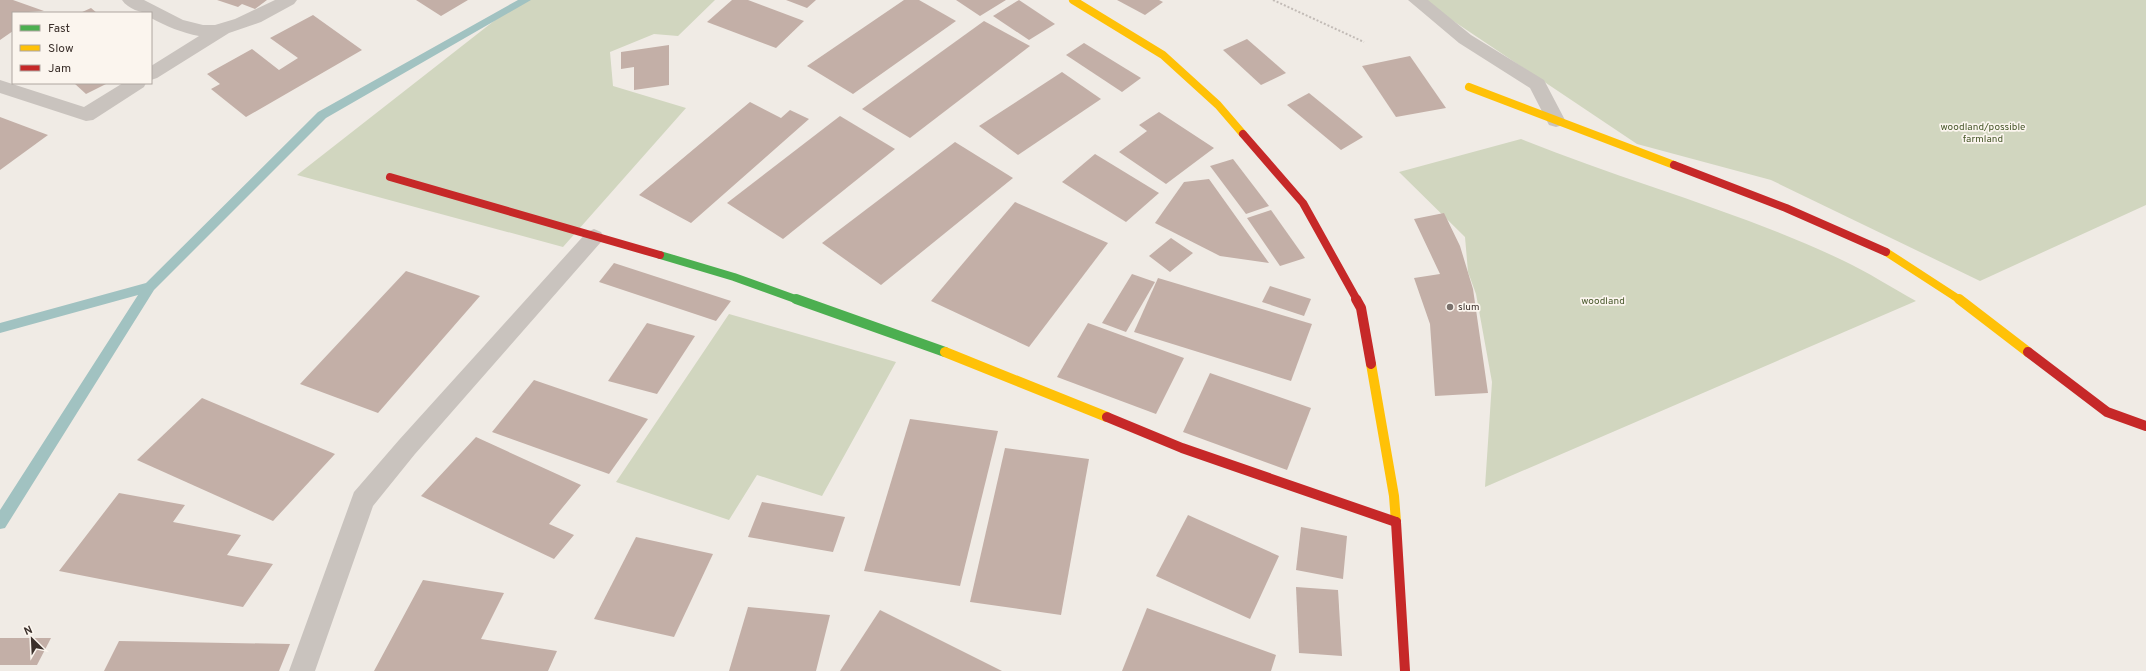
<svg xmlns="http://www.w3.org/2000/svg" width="2146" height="671" font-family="Overpass,sans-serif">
<rect width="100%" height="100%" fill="#f0ebe5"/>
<g fill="#d1d6bf">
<polygon points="524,0 715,0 678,36 654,34 610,52 613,86 686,108 563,247 297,175 508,10"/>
<polygon points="1422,0 2146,0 2146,205 1980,281 1771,180 1637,144"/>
<path d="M1521 139C1627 182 1739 211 1842 260 1868 272 1892 288 1916 301L1485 487 1492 382 1476 294 1468 272 1465 237 1399 172Z"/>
<polygon points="729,314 896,362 822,496 757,475 729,520 616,482"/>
</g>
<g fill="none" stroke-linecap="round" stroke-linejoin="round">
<polygon fill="#a1c2c1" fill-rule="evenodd" points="518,0 531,0 326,118 154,290 5,528 0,529 0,510 138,295 0,333 0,323 146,283 318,112"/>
</g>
<g fill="#c3afa7">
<polygon points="0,0 13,0 44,11 13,13 13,31 0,40"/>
<polygon points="217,0 267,0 255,9 242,4 238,7"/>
<polygon points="416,0 468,0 441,16"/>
<polygon points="732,0 748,0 804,21 776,48 707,22"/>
<polygon points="786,0 816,0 807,8"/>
<polygon points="904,0 919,0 956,21 853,94 807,66"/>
<polygon points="956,0 1006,0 980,16"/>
<polygon points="1019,0 1055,24 1029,40 993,16"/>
<polygon points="1117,0 1159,0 1163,2 1145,15"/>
<polygon points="91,8 97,13 80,13"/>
<polygon points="313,15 362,50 246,117 211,89 220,84 207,74 252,49 279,70 298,58 270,38"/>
<polygon points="984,21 1030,46 910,138 862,109"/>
<polygon points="1247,39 1286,73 1261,85 1223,50"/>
<polygon points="1084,43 1141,78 1122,92 1066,55"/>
<polygon points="669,45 669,85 634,90 634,67 621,69 621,52"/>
<polygon points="1410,56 1446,108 1396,117 1362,66"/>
<polygon points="1062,72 1101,99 1018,155 979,126"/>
<polygon points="74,83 108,83 86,94"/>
<polygon points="1309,93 1363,137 1341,150 1287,105"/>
<polygon points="750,102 781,118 790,110 809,119 691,223 639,195"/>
<polygon points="1159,112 1214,148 1166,184 1119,152 1147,131 1139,125"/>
<polygon points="840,116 895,149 783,239 727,203"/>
<polygon points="0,117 48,135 0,170"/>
<polygon points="955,142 1013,178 881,285 822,243"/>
<polygon points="1095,154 1159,193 1126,222 1062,182"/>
<polygon points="1233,159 1269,206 1246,214 1210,166"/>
<polygon points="1209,179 1269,263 1220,256 1155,223 1184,182"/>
<polygon points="1015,202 1108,243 1029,347 931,301"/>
<polygon points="1271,210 1305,258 1280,266 1247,218"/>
<polygon points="1444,213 1460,246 1473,289 1488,393 1435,396 1430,324 1414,278 1440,274 1414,219"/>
<polygon points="1171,238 1193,253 1170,272 1149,256"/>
<polygon points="614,263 731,301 716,321 599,282"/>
<polygon points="406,271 480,296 378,413 300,384"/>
<polygon points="1132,274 1155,282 1126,332 1102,323"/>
<polygon points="1158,278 1312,324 1291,381 1134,332"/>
<polygon points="1270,286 1311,299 1304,316 1262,302"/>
<polygon points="647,323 695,336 657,394 608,381"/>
<polygon points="1088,323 1184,358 1156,414 1057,377"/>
<polygon points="1210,373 1311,408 1287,470 1183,432"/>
<polygon points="534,380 648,419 609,474 492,432"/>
<polygon points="202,398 335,454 273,521 137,460"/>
<polygon points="910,419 998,431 960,586 864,571"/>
<polygon points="476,437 581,485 549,524 574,535 554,559 421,496"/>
<polygon points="1005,448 1089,459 1061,615 970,602"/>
<polygon points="119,493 185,505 173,522 241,535 227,555 273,564 243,607 59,571"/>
<polygon points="762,502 845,517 833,552 748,537"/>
<polygon points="1188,515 1279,556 1250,619 1156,576"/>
<polygon points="1301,527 1347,536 1343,579 1296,570"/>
<polygon points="636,537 713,554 674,637 594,619"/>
<polygon points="423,580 504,593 481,639 557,651 548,671 374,671"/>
<polygon points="1296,587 1338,590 1342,656 1299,653"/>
<polygon points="748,607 830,615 816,671 729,671"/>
<polygon points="1147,608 1276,655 1271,671 1122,671"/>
<polygon points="880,610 1002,671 840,671"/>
<polygon points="0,638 51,638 37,665 0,665"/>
<polygon points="119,641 290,644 279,671 104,671"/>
</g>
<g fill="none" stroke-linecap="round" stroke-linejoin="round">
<polyline stroke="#c2bbb6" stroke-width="2" stroke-dasharray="2 2" stroke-linecap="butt" points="1273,0 1364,42"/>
<g fill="#c9c3be" fill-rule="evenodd">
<path d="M122 0H144L183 20 203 25H215L235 19 275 0H297L294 4 261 22 229 33 157 78 151 80V66L199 36C182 33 166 26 151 18V13C141 13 128 9 122 0Z"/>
<polygon points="1408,0 1428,0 1471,35 1544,80 1565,120 1563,125 1556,127 1549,125 1530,88 1459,43"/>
<polygon points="0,80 84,107 123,83 146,83 144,87 93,120 86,121 0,93"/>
<polygon points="594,229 601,232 604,237 601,242 415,454 373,506 315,671 289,671 354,492 399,440 587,232"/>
</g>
<polyline stroke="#4caf50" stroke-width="8" points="660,255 734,277 798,300"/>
<polyline stroke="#4caf50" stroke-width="10" points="796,299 945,352"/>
<g stroke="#ffc107" stroke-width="8">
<polyline points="1073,0 1163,55 1218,105 1243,134"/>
<polyline points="1469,87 1674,165"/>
<polyline points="1886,252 1960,300"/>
</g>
<g stroke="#ffc107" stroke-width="10">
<polyline points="1959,299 2028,352"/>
<polyline points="945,352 1107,417"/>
<polyline points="1371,364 1394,496 1396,522"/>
</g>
<g stroke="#c62828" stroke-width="8">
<polyline points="1243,134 1303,203 1357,300"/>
<polyline points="1674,165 1786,208 1886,252"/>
<polyline points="390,177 660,255"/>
</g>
<g stroke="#c62828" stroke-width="10">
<polyline points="1356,299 1361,308 1371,364"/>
<polyline points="2028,352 2107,412 2146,426"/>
<polyline points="1107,417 1182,448 1396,522"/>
<polyline points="1396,522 1405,671"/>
</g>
</g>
<circle fill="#7a716c" stroke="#fbf5ee" stroke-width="1.5" cx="1450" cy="307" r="4"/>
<g text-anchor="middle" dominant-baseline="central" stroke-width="3.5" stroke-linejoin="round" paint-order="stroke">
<g font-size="10" fill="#4a5a2e" stroke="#fbf5ee">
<text x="1983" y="127">woodland/possible<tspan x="1983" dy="12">farmland</tspan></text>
<text x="1603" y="301">woodland</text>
</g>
<g font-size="10" fill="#3b302b" stroke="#fbf5ee" text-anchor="start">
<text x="1458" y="307">slum</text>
</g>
</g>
<rect x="12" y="12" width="140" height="72" fill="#fbf5ee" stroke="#aea6a0"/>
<rect x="20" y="25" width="20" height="6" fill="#4caf50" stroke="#aea6a0"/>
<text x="48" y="32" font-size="12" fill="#3b302b">Fast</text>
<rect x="20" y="45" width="20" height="6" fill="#ffc107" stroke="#aea6a0"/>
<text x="48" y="52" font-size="12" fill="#3b302b">Slow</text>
<rect x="20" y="65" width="20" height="6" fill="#c62828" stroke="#aea6a0"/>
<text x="48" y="72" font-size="12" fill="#3b302b">Jam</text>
<g transform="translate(32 639) rotate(336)" stroke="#fbf5ee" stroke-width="3" paint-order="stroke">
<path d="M0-3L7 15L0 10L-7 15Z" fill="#3b302b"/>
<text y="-6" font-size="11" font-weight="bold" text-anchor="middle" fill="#3b302b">N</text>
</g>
</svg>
